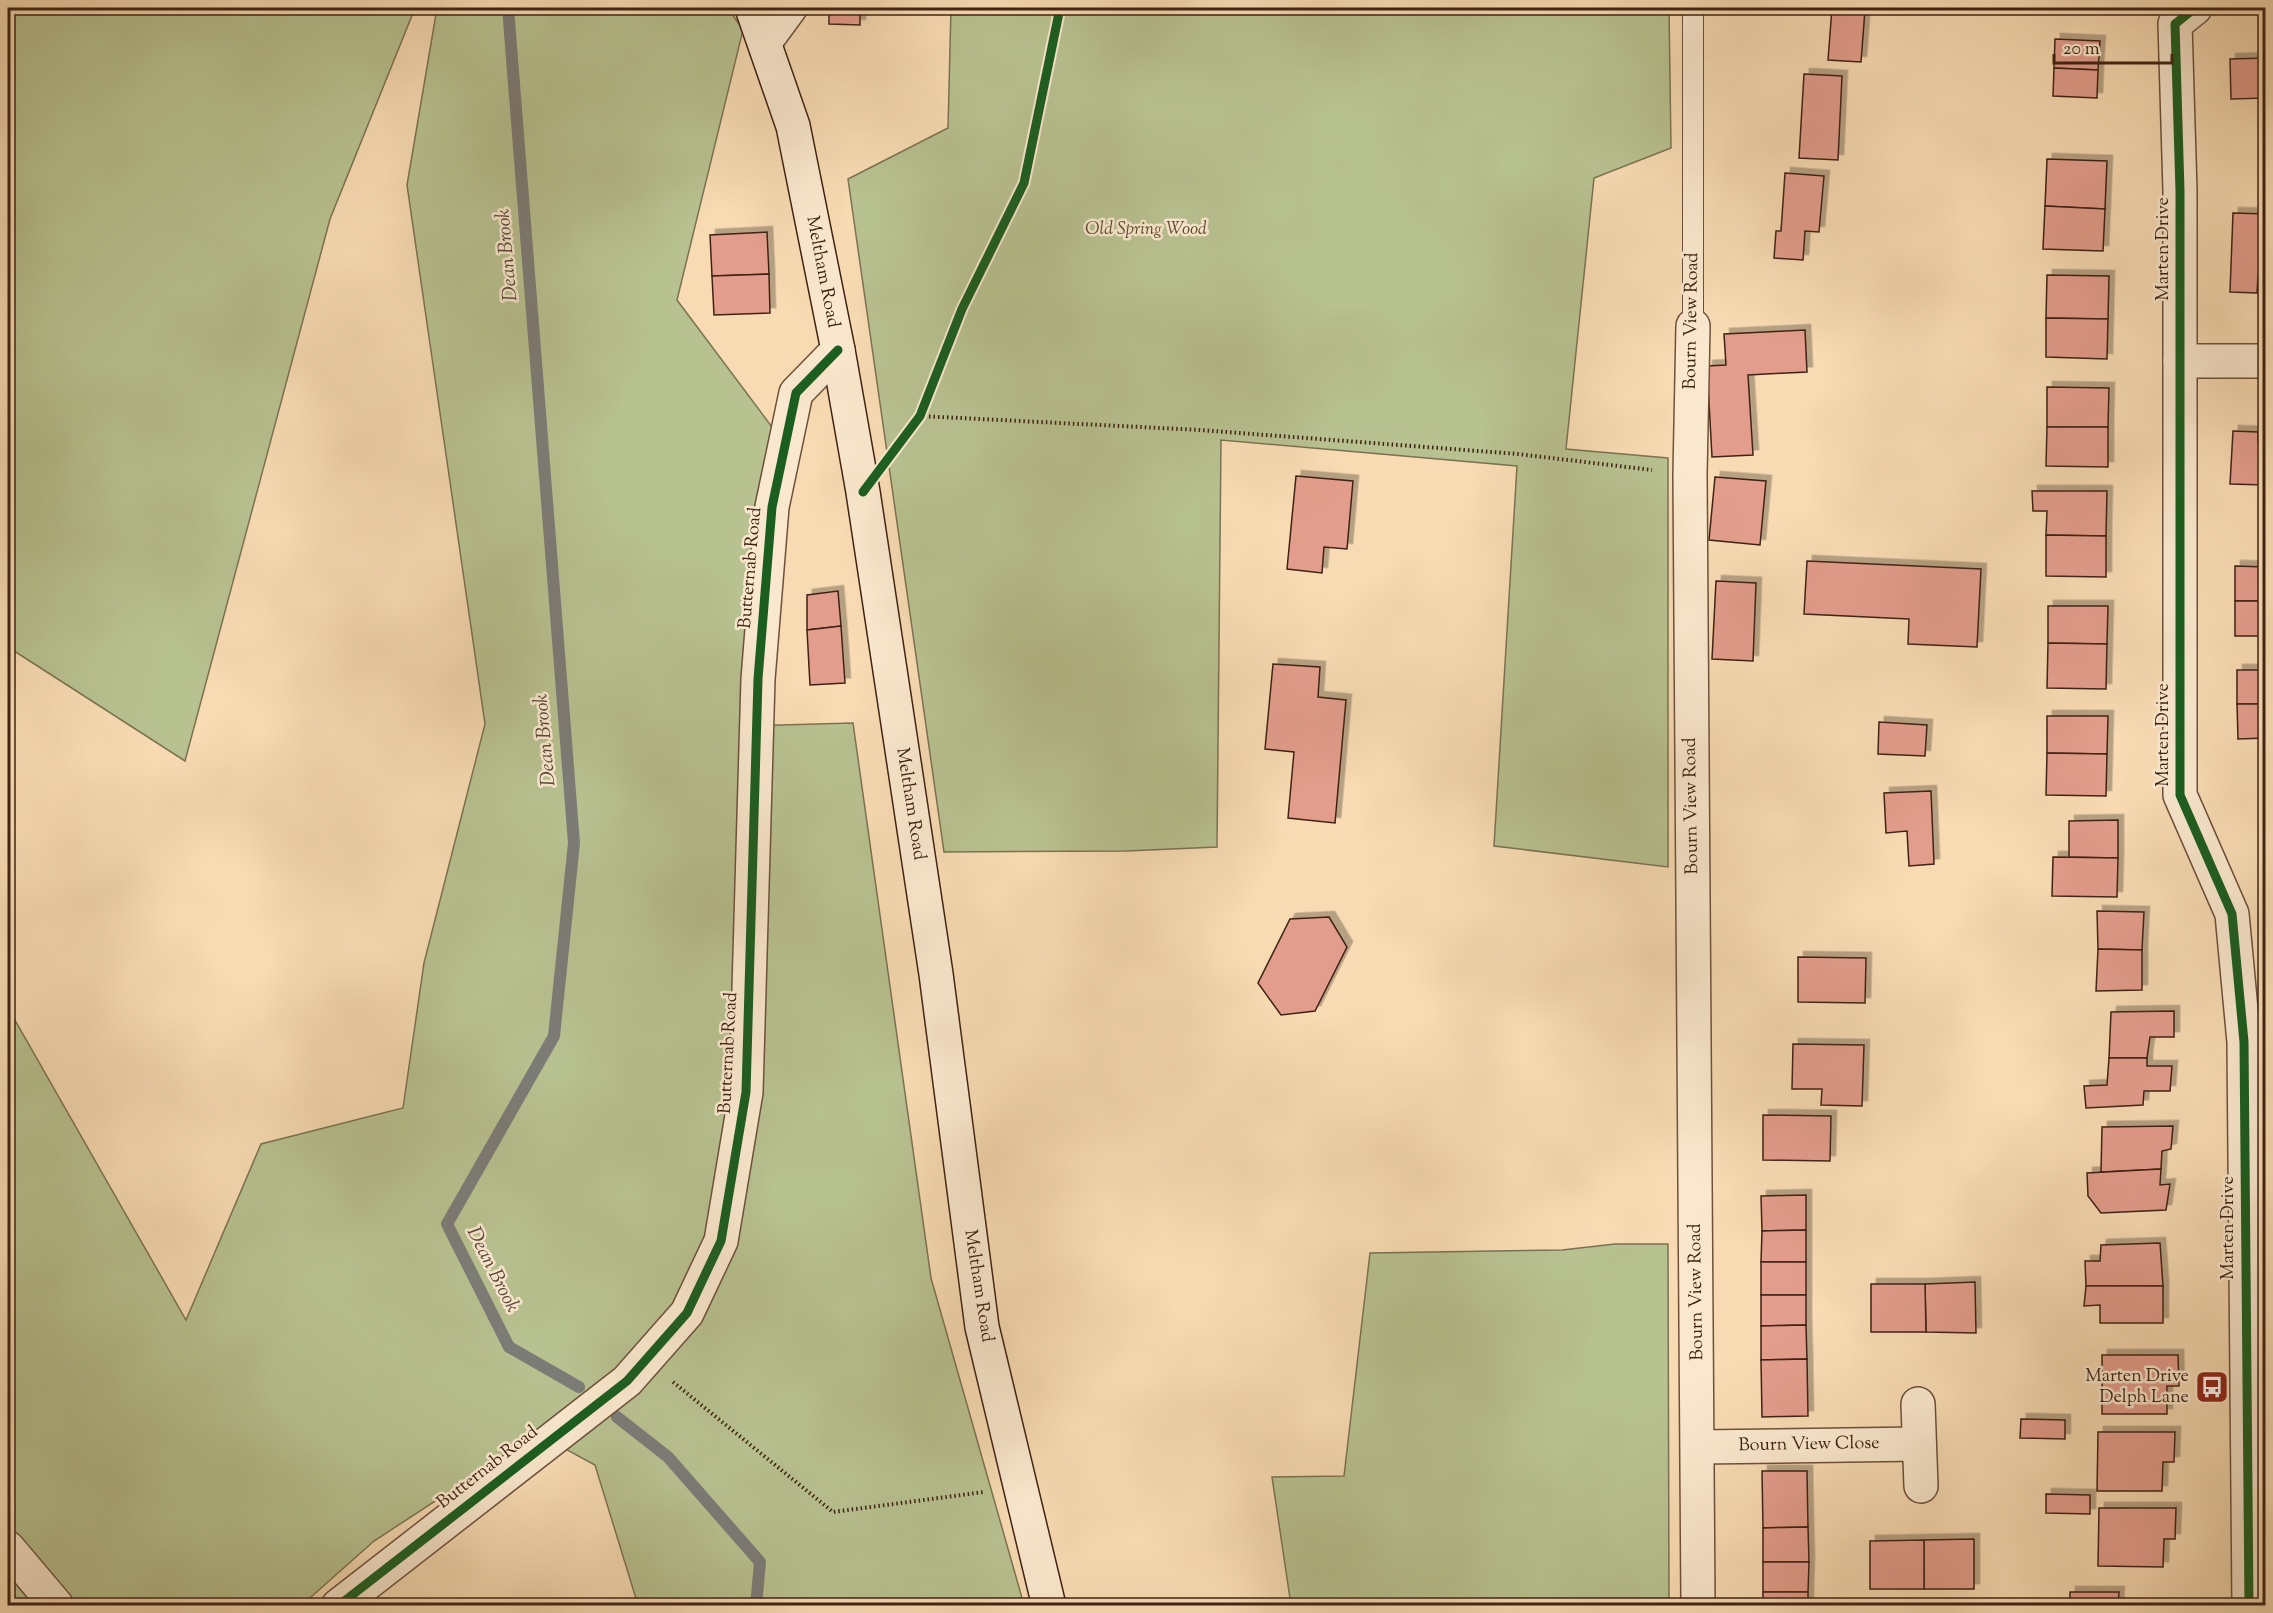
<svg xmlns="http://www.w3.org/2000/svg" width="2273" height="1613" font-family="'Sorts Mill Goudy',serif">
<defs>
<filter id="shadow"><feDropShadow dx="5.5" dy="-5.5" stdDeviation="0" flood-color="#0004"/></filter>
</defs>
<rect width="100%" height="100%" fill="#f8dbb3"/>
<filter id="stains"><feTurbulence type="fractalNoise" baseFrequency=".00333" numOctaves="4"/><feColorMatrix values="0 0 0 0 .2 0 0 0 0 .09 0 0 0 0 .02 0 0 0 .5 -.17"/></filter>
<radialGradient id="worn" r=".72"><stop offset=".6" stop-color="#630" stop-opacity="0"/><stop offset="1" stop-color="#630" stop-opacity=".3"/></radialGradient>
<g fill="#b8c190" stroke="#7c7252" stroke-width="1.5">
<polygon points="8,8 415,8 330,219 185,761 8,647"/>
<polygon points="437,8 728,8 743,30 677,300 772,427 741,726 853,723 931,1278 1024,1605 638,1605 595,1465 538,1434 374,1541 302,1605 8,1605 8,1008 186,1320 261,1144 403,1108 424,963 485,724 407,185"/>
<polygon points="951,8 1669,8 1671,148 1594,178 1566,449 1668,458 1668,867 1494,846 1517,466 1221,440 1217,847 1126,851 944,852 848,179 948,128"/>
<polygon points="1615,1244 1668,1244 1669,1605 1291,1605 1272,1477 1344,1476 1370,1253 1562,1250"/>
</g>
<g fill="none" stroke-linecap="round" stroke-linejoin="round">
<g stroke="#7c7c77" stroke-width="12">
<polyline points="508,8 574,843 554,1036 447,1224 509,1347 579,1387"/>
<polyline points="617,1417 668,1457 760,1562 756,1606"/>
</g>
</g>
<g fill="#e39d8c" stroke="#3f2313" stroke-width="1.5" filter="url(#shadow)">
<polygon points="829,8 860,8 860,25 829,24"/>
<polygon points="1832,8 1865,10 1861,62 1828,60"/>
<polygon points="2055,39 2100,41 2098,70 2054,68"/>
<polygon points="2266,58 2266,98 2231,99 2230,59"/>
<polygon points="2054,68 2098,70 2097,98 2053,96"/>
<polygon points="1804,74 1842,76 1838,160 1799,158"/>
<polygon points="2047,159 2107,161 2105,209 2045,206"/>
<polygon points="1785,173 1824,176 1819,232 1805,231 1803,260 1774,258 1776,231 1781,231"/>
<polygon points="2045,206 2105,209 2103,251 2043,249"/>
<polygon points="2233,213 2266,214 2266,276 2258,276 2257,293 2230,292"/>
<polygon points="767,232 769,274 712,276 710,235"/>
<polygon points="769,274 770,313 714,315 712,276"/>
<polygon points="2047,275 2109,276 2108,319 2046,318"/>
<polygon points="2046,318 2108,319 2107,359 2046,357"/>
<polygon points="1805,330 1807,372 1748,375 1753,455 1712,457 1707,366 1726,365 1724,334"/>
<polygon points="2047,387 2109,388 2108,427 2047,427"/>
<polygon points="2047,427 2108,427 2108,467 2046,466"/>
<polygon points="2233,431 2258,432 2258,442 2266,443 2266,485 2230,484"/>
<polygon points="1296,476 1353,481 1347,549 1324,547 1322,573 1287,569"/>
<polygon points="1715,477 1766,481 1760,545 1709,540"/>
<polygon points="2032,491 2107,491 2106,536 2046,535 2047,511 2033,511"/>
<polygon points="2046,535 2106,536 2106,577 2046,576"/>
<polygon points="1807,561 1981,569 1977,647 1908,644 1909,619 1804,614"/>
<polygon points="2235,566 2266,567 2266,601 2235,601"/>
<polygon points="1716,581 1756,583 1753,661 1712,659"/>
<polygon points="838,591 841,626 807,630 807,595"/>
<rect x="2235" y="601" width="31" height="35"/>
<polygon points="2048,606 2108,606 2107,644 2048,643"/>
<polygon points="841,626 845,683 810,685 807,630"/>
<polygon points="2048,643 2107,644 2106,689 2047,688"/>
<polygon points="1273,664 1320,667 1318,697 1346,700 1335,823 1288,818 1294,752 1265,749"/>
<rect x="2237" y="670" width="29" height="34"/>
<polygon points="2237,704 2266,704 2266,738 2238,739"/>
<polygon points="2047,716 2108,716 2107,754 2047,753"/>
<polygon points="1879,722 1927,725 1925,756 1878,754"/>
<polygon points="2047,753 2107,754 2106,796 2046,795"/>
<polygon points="1931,791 1934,864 1909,866 1907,831 1886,833 1884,793"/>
<polygon points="2118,820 2118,858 2069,857 2069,821"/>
<polygon points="2053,857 2118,858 2117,897 2052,896"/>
<polygon points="2097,911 2144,912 2142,950 2098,949"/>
<polygon points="1329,917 1347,947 1315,1011 1281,1015 1258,983 1290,919"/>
<polygon points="2098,949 2142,950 2142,990 2096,991"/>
<polygon points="1798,957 1866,958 1865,1003 1798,1002"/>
<polygon points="2174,1011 2174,1037 2150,1037 2147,1058 2109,1058 2111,1012"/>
<polygon points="1793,1044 1864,1045 1862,1106 1821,1105 1822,1089 1792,1089"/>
<polygon points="2109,1058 2147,1058 2147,1066 2172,1066 2170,1091 2144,1091 2143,1105 2086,1108 2084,1086 2107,1085"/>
<polygon points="1763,1115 1831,1116 1830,1161 1763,1160"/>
<polygon points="2173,1126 2171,1149 2162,1151 2161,1169 2101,1172 2102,1127"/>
<polygon points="2161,1169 2160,1185 2170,1184 2166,1210 2101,1213 2088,1196 2087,1173"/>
<polygon points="1806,1195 1806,1230 1762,1231 1761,1196"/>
<polygon points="1806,1230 1806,1262 1761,1262 1762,1231"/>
<polygon points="2160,1243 2163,1286 2086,1286 2085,1261 2100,1261 2101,1245"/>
<rect x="1761" y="1262" width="45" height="33"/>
<polygon points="1975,1282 1976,1333 1926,1332 1925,1284"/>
<polygon points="1871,1284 1925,1284 1926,1332 1871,1332"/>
<polygon points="2086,1286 2163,1286 2163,1323 2100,1323 2100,1305 2084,1306"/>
<polygon points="1761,1295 1806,1295 1806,1325 1761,1326"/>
<polygon points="1806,1325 1807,1359 1761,1360 1761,1326"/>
<polygon points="2102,1355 2178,1355 2179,1386 2167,1386 2167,1414 2102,1414"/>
<polygon points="1807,1359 1808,1416 1762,1417 1761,1360"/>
<polygon points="2021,1419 2065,1420 2065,1439 2020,1438"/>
<polygon points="2098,1432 2175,1432 2174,1462 2163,1462 2162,1491 2097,1491"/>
<polygon points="1762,1471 1807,1471 1808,1527 1763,1528"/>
<polygon points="2046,1494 2090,1495 2090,1514 2046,1513"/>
<polygon points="2099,1508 2176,1508 2175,1539 2164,1539 2163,1567 2098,1566"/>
<polygon points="1808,1527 1809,1562 1763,1562 1763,1528"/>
<polygon points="1974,1539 1974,1589 1924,1589 1924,1540"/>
<polygon points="1924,1540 1924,1589 1870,1589 1870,1541"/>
<polygon points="1763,1562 1809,1562 1808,1592 1763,1592"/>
<rect x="1763" y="1592" width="45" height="14"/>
<polygon points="2070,1592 2119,1592 2118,1606 2070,1606"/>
</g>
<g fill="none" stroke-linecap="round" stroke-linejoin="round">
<g stroke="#6d513b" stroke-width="22">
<polyline id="lane" points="1693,8 1693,326"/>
</g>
<g stroke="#6d513b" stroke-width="36">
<g id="street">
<polyline points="2195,8 2175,24 2180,191 2180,795 2232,914 2244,1042 2249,1606"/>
<polyline points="765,42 790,8"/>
<polyline points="1693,326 1690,475 1698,1606"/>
<polyline points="2180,361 2266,361"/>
<polyline points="1918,1404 1921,1486"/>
<polyline points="1698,1447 1919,1444"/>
<polyline points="8,1548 57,1606"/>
<polyline points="338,1606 627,1381 687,1313 721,1241 746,1092 758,679 772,507 796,393 838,350"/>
</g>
</g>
<g stroke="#3f2313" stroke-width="36">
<polyline id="secondary" points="752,8 793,126 838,350 863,492 936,974 982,1327 1049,1606"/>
</g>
<g stroke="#3f2313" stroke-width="4" stroke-dasharray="1.5 3" stroke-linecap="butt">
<polyline points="920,416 1200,430 1518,454 1652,470"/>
<polyline points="673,1382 833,1512 984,1492"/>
</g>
<use href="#lane" stroke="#fae8ce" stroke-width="20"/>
<use href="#street" stroke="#fae8ce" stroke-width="33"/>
<use href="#secondary" stroke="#fae8ce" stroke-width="33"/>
<g stroke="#fae8ce" stroke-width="13">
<g id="cycleway">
<polyline points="2195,8 2175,24 2180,191 2180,795 2232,914 2244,1042 2249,1606"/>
<polyline points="863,492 920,416 962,309 1024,183 1060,8"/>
<polyline points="338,1606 627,1381 687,1313 721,1241 746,1092 758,679 772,507 796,393 838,350"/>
</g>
</g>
<use href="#cycleway" stroke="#1b5e20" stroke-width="9"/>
</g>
<defs>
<g id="bus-square" transform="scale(1.725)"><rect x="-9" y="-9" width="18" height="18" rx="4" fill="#8f2418" stroke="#fae8ce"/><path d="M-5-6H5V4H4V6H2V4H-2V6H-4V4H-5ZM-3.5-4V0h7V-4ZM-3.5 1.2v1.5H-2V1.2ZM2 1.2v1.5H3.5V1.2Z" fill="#fff"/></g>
</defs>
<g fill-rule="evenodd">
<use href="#bus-square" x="2212" y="1387"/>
</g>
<g text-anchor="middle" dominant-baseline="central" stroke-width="5" stroke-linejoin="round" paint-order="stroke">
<g font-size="18" font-style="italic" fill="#5d4a32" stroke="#fae8ce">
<text x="1146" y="230">Old Spring Wood</text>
</g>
<g font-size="18" fill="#3f2313" stroke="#fae8ce">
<text transform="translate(2164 249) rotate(-90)">Marten Drive</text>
<text transform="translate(822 272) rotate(79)">Meltham Road</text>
<text transform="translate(1692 321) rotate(-89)">Bourn View Road</text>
<text transform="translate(751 568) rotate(-85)">Butternab Road</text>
<text transform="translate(2164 735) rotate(-90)">Marten Drive</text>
<text transform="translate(910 804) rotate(81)">Meltham Road</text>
<text transform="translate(1692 806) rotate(-91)">Bourn View Road</text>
<text transform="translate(729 1053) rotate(-87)">Butternab Road</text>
<text transform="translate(2229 1228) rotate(-90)">Marten Drive</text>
<text transform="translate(978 1286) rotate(81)">Meltham Road</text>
<text transform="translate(1697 1292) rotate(-91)">Bourn View Road</text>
<text transform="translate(1809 1445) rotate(-1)">Bourn View Close</text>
<text transform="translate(488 1468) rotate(-38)">Butternab Road</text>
</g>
<g font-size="18" fill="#3f2313" stroke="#fae8ce" text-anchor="end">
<text x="2189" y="1377">Marten Drive<tspan x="2189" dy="21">Delph Lane</tspan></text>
</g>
<g font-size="20" font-style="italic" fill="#58483c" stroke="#fae8ce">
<text transform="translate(508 255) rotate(-95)">Dean Brook</text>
<text transform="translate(546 740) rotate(-95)">Dean Brook</text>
<text transform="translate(492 1270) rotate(63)">Dean Brook</text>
</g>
</g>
<rect width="2273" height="1613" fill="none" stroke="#f8dbb3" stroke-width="30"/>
<rect x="9" y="9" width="2255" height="1595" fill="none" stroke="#3f2313" stroke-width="3"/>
<rect x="15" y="15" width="2243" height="1583" fill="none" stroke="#3f2313" stroke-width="1.5"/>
<path d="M2054 54v9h118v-9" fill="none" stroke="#3f2313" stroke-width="3"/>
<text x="2063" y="54" font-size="18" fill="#3f2313" stroke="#fae8ce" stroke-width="4.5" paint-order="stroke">20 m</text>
<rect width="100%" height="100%" filter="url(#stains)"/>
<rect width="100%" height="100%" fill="url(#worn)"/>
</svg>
